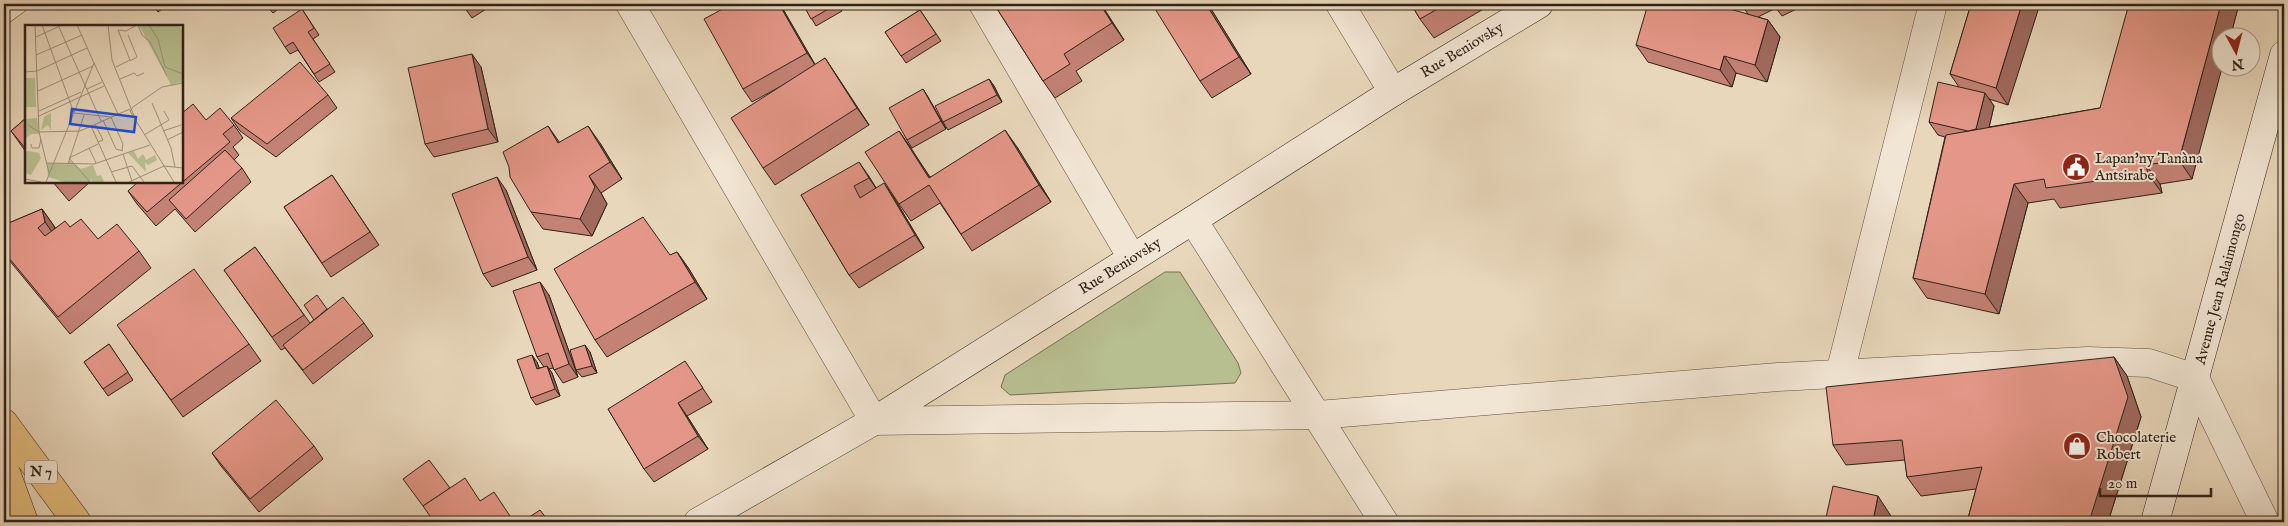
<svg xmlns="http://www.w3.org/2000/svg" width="2288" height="526" font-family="'IM FELL English',serif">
<rect width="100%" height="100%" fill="#e9d7bb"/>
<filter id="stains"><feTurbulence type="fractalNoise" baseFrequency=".004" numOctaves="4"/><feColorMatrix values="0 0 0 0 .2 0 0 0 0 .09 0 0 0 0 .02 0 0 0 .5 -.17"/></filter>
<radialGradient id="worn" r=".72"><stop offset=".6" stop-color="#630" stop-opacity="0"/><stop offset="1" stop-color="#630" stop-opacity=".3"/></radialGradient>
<polygon fill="#b7be90" stroke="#737054" points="1165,272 1180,272 1238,363 1241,373 1235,383 1010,395 1001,387 1005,375"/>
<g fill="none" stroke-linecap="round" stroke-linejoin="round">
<g stroke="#5e4f42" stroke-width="19">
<polyline id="lane" points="4,15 19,4"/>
</g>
<g stroke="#5e4f42" stroke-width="29">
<g id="street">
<polyline points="630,4 874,421 1318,415 1778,377 2088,361 2149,363 2195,378 2265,522"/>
<polyline points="983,4 1132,258"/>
<polyline points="1340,4 1393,92"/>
<polyline points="1193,220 1384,522"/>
<polyline points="1840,373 1933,4"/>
</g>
</g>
<g stroke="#2f2219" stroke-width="29">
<g id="secondary">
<polyline points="698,522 874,421 1193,220 1393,92 1539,4"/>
<polyline points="2155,522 2284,55"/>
</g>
</g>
<g stroke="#2f2219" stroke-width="29">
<g id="primary">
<polyline points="4,423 77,522"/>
<polyline points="4,467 24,522"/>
</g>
</g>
<use href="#lane" stroke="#f1e5d3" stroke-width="18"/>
<use href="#street" stroke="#f1e5d3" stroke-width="28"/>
<use href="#secondary" stroke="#f1e5d3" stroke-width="28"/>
<use href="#primary" stroke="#e4bc7e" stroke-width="28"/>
</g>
<g fill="#c48275" stroke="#2f2219">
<polygon points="152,4 169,4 158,12"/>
<polygon points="265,4 285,4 273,13"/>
<polygon points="462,4 494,4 472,18"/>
<polygon points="732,4 780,4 815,65 825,58 869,125 775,185 763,168 785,84 752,102 743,89"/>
<polygon points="803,4 838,4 842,11 816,26"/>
<polygon points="994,4 1101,4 1124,40 1076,71 1082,81 1055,98 1043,81"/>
<polygon points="1208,4 1251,74 1212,98 1200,81"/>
<polygon points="1365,4 1380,4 1369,10"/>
<polygon points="1411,4 1492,4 1434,38 1420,19"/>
<polygon points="1741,4 1807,4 1782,16 1776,8 1758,17 1768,20 1780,37 1767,82 1736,73 1732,87 1648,62 1636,45 1748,14"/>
<polygon points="1971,4 2008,105 1989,99 1994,106 1989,127 2100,108 2239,4 2230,38 2220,38 2192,179 2160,184 2162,193 2060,208 2054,199 2028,203 1999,314 1927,298 1913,278 1945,137 1938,135 1929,122 1959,87 1950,74"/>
<polygon points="302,9 319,35 313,39 335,72 319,82 298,50 290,54 285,47"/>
<polygon points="920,10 941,41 906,63 885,32"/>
<polygon points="481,67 498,142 434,157 425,144"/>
<polygon points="989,79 994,86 1002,102 948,130 943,122"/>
<polygon points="923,89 928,97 946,129 912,148 907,140"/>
<polygon points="328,95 337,108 276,157 240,131 231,118"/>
<polygon points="26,118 26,152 11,131"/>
<polygon points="206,120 234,125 243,138 233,147 239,155 234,160 242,168 251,182 195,232 175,209 156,226 137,204 128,191 181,181"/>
<polygon points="899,131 930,177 1017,147 1051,202 972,251 940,203 911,221 899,204"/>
<polygon points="600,143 622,179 601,193 607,204 592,236 543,229 531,212"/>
<polygon points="332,175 379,245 331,277 284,207"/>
<polygon points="868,175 876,188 893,196 924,248 859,288 849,275 801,195"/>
<polygon points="52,181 91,181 69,201"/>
<polygon points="506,190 537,270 492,287 483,274"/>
<polygon points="42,209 54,226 55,228 70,227 98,239 139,251 151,268 70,334 4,254 4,225"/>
<polygon points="255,247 310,323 327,309 364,323 373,336 313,384 285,348 281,350 224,270"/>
<polygon points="677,252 689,269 707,299 607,357 595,340 671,255"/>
<polygon points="549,295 578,377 563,383 553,368 549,369 552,373 560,396 536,405 531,398 537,362 539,368 544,367 537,357"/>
<polygon points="129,342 249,344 261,361 183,417"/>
<polygon points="109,344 133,380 108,396 84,362"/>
<polygon points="590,352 597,373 582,377 576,370"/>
<polygon points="2114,357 2127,376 2141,417 2108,522 1967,522 1976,489 1921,496 1907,477 1905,460 1846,465 1833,445"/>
<polygon points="694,375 712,402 687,416 708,449 654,482 644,469 608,409"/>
<polygon points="314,446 323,459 259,512 221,466 212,453"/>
</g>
<g fill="#a06a5f" stroke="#2f2219">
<polygon points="779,4 780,4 816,66 807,53"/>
<polygon points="1100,4 1101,4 1124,40 1112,23"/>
<polygon points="1206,4 1208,4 1251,74 1239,57"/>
<polygon points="2022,4 2040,4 2008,105 1996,88"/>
<polygon points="2221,4 2239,4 2230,38 2220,38 2220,68 2222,68 2192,179 2179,160"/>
<polygon points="1768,20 1780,37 1767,82 1755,65"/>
<polygon points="472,54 481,67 498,142 488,129"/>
<polygon points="1724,56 1736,73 1732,87 1720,70"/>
<polygon points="825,58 837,76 869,125 857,108"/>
<polygon points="989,79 994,86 1002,102 997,95"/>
<polygon points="923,89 928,97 946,129 941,121"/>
<polygon points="1985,93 1994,106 1985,145 1975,132"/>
<polygon points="548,126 560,143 558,143"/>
<polygon points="588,126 600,143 622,179 610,162"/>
<polygon points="1005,130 1017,147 1051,202 1039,185"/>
<polygon points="899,131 911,148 941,195 929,178"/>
<polygon points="859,162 868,175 878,191 869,178"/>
<polygon points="2146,165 2160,184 2162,193 2148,174"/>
<polygon points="589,176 601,193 607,204 592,236 580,219"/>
<polygon points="497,177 506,190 537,270 528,257"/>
<polygon points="884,183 893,196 924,248 915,235"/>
<polygon points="2014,184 2028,203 1999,314 1985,294"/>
<polygon points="42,209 54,226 57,239 45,222"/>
<polygon points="677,252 689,269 707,299 695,282"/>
<polygon points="540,282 549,295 578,377 569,364"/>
<polygon points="585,345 590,352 597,373 592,366"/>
<polygon points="532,355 537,362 542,376 537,369"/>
<polygon points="2114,357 2127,376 2141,417 2108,522 2089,522"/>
<polygon points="547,366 552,373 560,396 555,389"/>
<polygon points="678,403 687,416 708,449 698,436"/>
<polygon points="1878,496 1891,516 1890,522 1874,522 1873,521"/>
</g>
<g fill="#e49788" stroke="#2f2219">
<polygon points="732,4 779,4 807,53 743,89 704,19"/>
<polygon points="803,4 837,4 811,19"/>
<polygon points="994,4 1100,4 1112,23 1064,54 1070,64 1043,81"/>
<polygon points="1152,4 1206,4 1239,57 1200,81"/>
<polygon points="1411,4 1446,4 1420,19"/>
<polygon points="1648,4 1713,4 1768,20 1755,65 1724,56 1720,70 1636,45"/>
<polygon points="1971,4 2022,4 1996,88 1950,74"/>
<polygon points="2129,4 2221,4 2179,160 2146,165 2148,174 2046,188 2044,179 2014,184 1985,294 1913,278 1946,135 2100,108"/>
<polygon points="302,9 314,28 308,32 330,64 314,74 293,42 285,47 273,28"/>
<polygon points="920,10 936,34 901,56 885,32"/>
<polygon points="472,54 488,129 425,144 408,68"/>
<polygon points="825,58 857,108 763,168 731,118"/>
<polygon points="300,62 328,95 267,144 231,118"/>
<polygon points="989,79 997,95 943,122 935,106"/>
<polygon points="1938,82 1985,93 1976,129 1968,131 1929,122"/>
<polygon points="923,89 941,121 907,140 889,108"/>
<polygon points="193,104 206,120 220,108 234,125 223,134 230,142 147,212 128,191 139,181 181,181 181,114"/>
<polygon points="26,118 26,149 11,131"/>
<polygon points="548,126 558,143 588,126 610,162 589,176 595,187 580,219 531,212 510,177 509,167 503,152"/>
<polygon points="1005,130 1039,185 961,234 929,185 899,204 865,152 899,131 929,178"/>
<polygon points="225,150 242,168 186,219 169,200"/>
<polygon points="859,162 869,178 854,186 860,198 884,183 915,235 849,275 801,195"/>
<polygon points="332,175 370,232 322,263 284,207"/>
<polygon points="497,177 528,257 483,274 452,194"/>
<polygon points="42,209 45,222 38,228 45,236 65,221 70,227 81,219 98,239 117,224 139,251 58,317 4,252 4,225"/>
<polygon points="643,217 670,255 677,252 695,282 595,340 554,269"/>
<polygon points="255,247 304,315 272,337 224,270"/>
<polygon points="194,269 249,344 171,400 117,325"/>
<polygon points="540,282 569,364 554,370 548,353 537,357 513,291"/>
<polygon points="317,295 327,309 314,320 304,305"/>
<polygon points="343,297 364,323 303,370 283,345"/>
<polygon points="109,344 128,372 103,389 84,362"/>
<polygon points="585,345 592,366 576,370 570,350"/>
<polygon points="532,355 537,369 547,366 555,389 531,398 517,360"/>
<polygon points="2114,357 2128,397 2089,522 1967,522 1982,467 1907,477 1902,440 1833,445 1826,387"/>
<polygon points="685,361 703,388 678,403 698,436 644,469 608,409"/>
<polygon points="276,400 314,446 250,499 212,453"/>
<polygon points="429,460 450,488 423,506 403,479"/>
<polygon points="465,478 480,501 494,492 514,522 434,522 423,506"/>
<polygon points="1833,486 1878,496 1873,521 1878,522 1825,522"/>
<polygon points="540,510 549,522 522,522"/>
</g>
<defs>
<g id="civic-disc" transform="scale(1.4375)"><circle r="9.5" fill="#8f2418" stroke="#f1e5d3"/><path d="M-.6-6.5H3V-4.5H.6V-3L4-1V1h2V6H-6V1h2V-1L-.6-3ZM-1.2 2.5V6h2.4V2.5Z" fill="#fff"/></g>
<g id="shop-disc" transform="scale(1.4375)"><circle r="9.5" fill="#8f2418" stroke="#f1e5d3"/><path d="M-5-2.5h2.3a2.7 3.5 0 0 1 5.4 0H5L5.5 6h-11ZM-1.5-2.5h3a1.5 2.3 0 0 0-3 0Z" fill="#fff"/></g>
</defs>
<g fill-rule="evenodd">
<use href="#civic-disc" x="2076" y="167"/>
<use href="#shop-disc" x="2077" y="446"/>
</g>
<g text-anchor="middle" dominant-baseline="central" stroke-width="4" stroke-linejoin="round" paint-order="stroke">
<rect fill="#f1e5d3" stroke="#695c51" stroke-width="1" x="25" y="460.5" width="32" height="23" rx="4"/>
<g font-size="14" font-weight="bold" fill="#2f2219">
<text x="41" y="472">N 7</text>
</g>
<g font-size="15" fill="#2f2219" stroke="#f1e5d3">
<text transform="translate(1462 50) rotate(-31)">Rue Beniovsky</text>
<text transform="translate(1120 266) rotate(-32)">Rue Beniovsky</text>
<text transform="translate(2220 289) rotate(-75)">Avenue Jean Ralaimongo</text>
</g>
<g font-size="15" fill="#2f2219" stroke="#f1e5d3" text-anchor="start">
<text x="2095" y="158">Lapan'ny Tanàna<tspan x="2095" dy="17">Antsirabe</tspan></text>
<text x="2096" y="437">Chocolaterie<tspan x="2096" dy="17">Robert</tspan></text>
</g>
</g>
<g transform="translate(25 25)">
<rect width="158" height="158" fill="#e9d7bb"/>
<path d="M114 0H154L157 5V57L146 60ZM0 53H10L11 82H0ZM26 88V105L23 100 16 105 19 92ZM12 93 14 109H6L1 113 0 94ZM3 126 14 128 16 133 6 150 0 148V127ZM109 126 113 134 118 129 121 135 130 130 132 135 123 140 120 137 121 147 103 128ZM44 135 56 144 68 140 72 151 76 150 79 157H67L66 153 65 157H39L23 152 22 138 44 139Z" fill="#b7be90"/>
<path fill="none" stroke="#9f8f7a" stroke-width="1" d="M10 0 14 107 24 148M17 0 49 88 86 92 98 119 97 125M33 0 76 96M83 0 87 35 111 96M113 0 117 10 125 17 142 51M124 0 133 14 140 42 158 49M93 5 101 6 112 0M103 10 112 32 105 36M11 12 37 0M11 30 57 10M69 38 93 89M91 42 105 35 93 5M0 47 12 46 62 23M95 54 109 48 112 51 119 48M62 64 77 57M13 66 68 41M127 78 146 123 150 142M108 82 137 62 158 58M108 82 105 86 149 157M14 86 56 67M14 91 79 61M78 95 91 124 98 126M70 99 78 115 73 117M3 100 14 107 55 106 105 84M66 101 91 157M138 106 156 100M119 110 144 95 139 86M142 115 158 107M6 119 7 123H14L16 114M64 123 71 138M98 129 107 156M22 138 69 139 125 120M43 139 59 90M139 141 158 143M86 147 107 141 119 157M0 154 16 157M21 157 69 38 52 0M65 157 44 133 73 119M104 157 139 141"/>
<path fill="#1d4ed8" fill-opacity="0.15" stroke="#1d4ed8" stroke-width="2.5" d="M47 84 111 92 109 107 45 99Z"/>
<rect width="158" height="158" fill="none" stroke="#2f2219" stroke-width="2.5"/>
</g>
<rect width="2288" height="526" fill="none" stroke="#e9d7bb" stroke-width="20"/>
<rect x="5" y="5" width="2278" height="516" fill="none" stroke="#2f2219" stroke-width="2.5"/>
<rect x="10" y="10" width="2268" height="506" fill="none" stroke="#2f2219"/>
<g transform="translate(2236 52) rotate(173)"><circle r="24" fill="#f1e5d3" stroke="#a39789"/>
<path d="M0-4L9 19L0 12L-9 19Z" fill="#8f2418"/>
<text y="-8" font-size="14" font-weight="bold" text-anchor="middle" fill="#2f2219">N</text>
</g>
<path d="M2100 488v8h111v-8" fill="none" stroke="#2f2219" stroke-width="2.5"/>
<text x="2108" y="488" font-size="15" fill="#2f2219" stroke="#f1e5d3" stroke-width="4" paint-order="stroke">20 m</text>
<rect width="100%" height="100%" filter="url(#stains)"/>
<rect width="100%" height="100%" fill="url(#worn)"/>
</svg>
